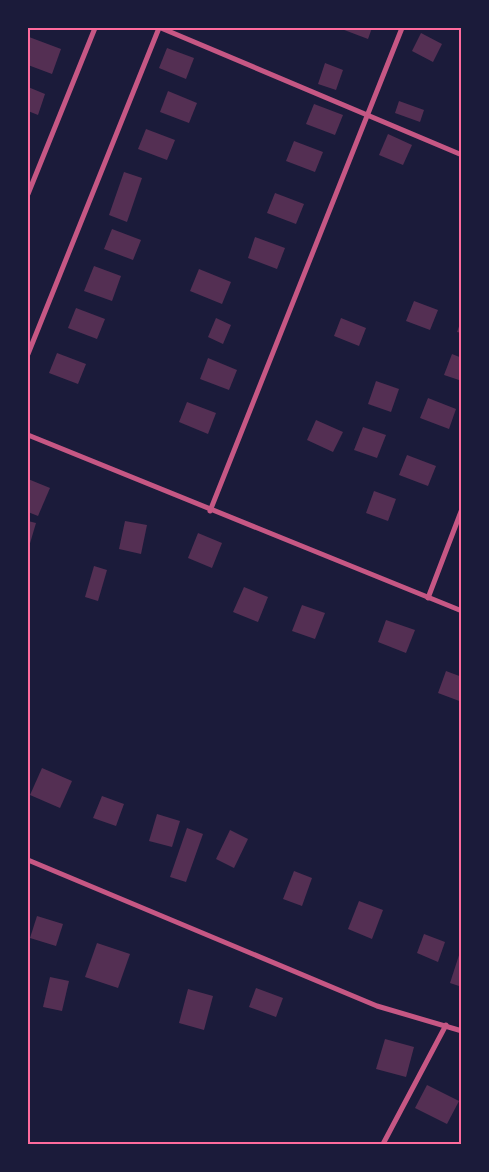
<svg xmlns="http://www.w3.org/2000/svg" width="489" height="1172" font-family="'Open Sans',sans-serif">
<rect width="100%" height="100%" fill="#1b1b3a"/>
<g fill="#542f53">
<polygon points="339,28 372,28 368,39"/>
<polygon points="421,33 442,44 433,62 412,51"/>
<polygon points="29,37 61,49 52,74 28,65"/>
<polygon points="167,48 194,58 186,79 159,68"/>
<polygon points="325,63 343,70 336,90 318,84"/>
<polygon points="28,87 45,94 38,115 28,111"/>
<polygon points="168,91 197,103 189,123 160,112"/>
<polygon points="399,101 424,110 420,122 395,113"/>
<polygon points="314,104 343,115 335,135 306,124"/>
<polygon points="146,129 175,140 167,160 138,149"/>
<polygon points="388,134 412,145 403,165 379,155"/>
<polygon points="294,141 323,152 315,172 286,161"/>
<polygon points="124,172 142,178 127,222 109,215"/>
<polygon points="275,193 304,204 296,224 267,213"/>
<polygon points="112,229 141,240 133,260 104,249"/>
<polygon points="255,237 285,248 277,269 248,258"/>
<polygon points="94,266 121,276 112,301 84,291"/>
<polygon points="199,269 231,282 222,304 190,291"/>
<polygon points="414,301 438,310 430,330 406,321"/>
<polygon points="76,308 105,319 97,339 68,328"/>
<polygon points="216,318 231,325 223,344 208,337"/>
<polygon points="341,318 366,328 359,346 334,336"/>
<polygon points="461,321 462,321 462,333 457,332"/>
<polygon points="57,353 86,364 78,384 49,373"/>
<polygon points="452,354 462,358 462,381 444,375"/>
<polygon points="208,358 237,370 229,390 200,379"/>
<polygon points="376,381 399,389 391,412 368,404"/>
<polygon points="428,398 456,409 449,429 420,418"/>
<polygon points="187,402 216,413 208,434 179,422"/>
<polygon points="316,420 343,432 333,452 307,440"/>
<polygon points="363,427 386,435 377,458 354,450"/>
<polygon points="407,455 436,466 428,486 399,475"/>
<polygon points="28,479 50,488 38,516 28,512"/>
<polygon points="374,491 396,499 388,521 366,513"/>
<polygon points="28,521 36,523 28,550"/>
<polygon points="125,521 147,525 141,554 119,549"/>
<polygon points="198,533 222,543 212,568 188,558"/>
<polygon points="94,566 107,570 98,601 85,597"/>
<polygon points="244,587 268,597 258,622 233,612"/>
<polygon points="302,605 325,613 315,639 292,631"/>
<polygon points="386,620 415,630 406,653 378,642"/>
<polygon points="446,671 462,677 462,702 438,693"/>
<polygon points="42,768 72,781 60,808 30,795"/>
<polygon points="102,796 124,804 116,826 93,818"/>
<polygon points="157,814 180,821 172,847 149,841"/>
<polygon points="187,828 203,834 186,882 170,877"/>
<polygon points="230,830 248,839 234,868 216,859"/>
<polygon points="294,871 312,878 302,906 283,899"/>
<polygon points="359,901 383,910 372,939 348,929"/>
<polygon points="37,916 63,924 56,946 30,938"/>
<polygon points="424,934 445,942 438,962 417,953"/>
<polygon points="97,943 130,954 118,988 85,977"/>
<polygon points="461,949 462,949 462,987 450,983"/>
<polygon points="50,977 69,981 62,1011 43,1007"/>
<polygon points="256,988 283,998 276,1017 249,1007"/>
<polygon points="188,989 213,996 204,1030 179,1023"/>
<polygon points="385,1039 414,1047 406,1077 376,1069"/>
<polygon points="427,1085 459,1101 447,1124 415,1108"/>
</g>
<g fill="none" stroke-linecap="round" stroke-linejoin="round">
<g stroke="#c65784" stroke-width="5">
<polyline points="161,28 462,155"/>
<polyline points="28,194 95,28"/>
<polyline points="28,354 159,28"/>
<polyline points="28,435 462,611"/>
<polyline points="210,511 402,28"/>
<polyline points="428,598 462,509"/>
<polyline points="28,860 377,1006 462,1031"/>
<polyline points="383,1144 446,1025"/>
</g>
</g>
<rect width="489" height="1172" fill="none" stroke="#1b1b3a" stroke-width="58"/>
<rect x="29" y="29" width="431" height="1114" fill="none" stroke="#ff6b9d" stroke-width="2"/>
</svg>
